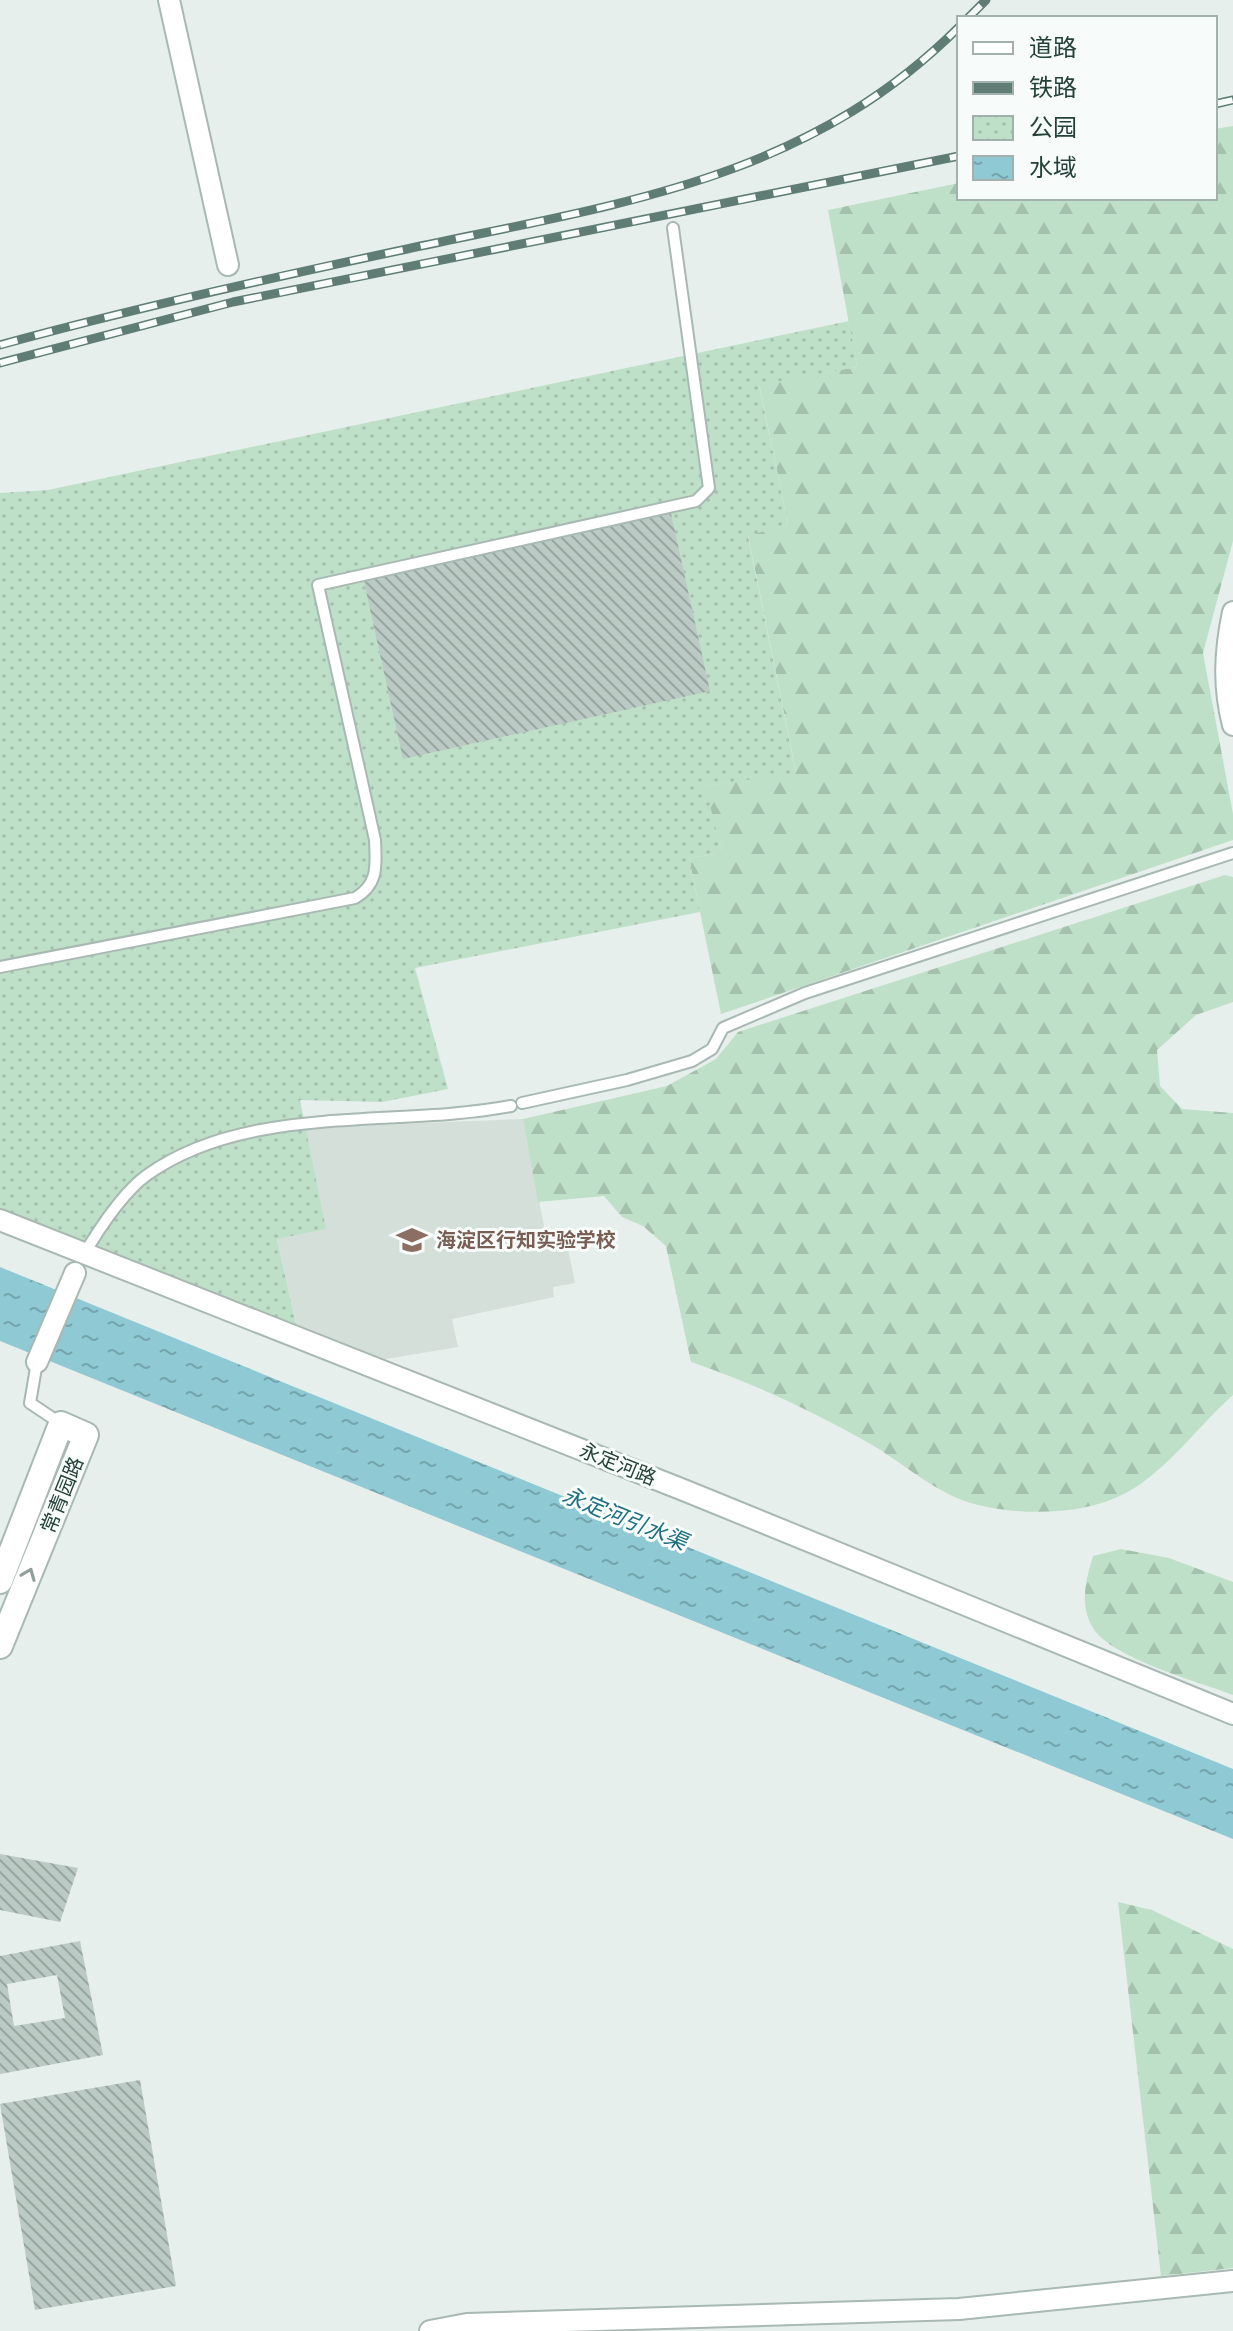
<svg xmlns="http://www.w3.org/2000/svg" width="1233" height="2331" font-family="Raleway,'Noto Sans SC',sans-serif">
<defs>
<pattern id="forest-firs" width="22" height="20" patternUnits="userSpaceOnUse" patternTransform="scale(2)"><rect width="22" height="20" fill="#bfe0c8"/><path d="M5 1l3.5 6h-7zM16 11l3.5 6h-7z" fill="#a4c1ad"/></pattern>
<pattern id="park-dots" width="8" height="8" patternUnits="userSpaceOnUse" patternTransform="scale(2)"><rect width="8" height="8" fill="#bfe0c8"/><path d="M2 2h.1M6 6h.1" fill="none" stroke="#a4c1ad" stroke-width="1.8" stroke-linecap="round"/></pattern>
<pattern id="water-ripples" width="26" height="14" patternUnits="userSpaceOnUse" patternTransform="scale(2)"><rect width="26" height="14" fill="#8ec9d4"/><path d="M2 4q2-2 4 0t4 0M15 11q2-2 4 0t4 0" fill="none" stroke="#74a5ad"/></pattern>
<pattern id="building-back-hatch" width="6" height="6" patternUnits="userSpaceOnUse" patternTransform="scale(2)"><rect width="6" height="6" fill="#bbcac4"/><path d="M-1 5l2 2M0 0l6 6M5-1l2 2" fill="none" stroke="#98a6a0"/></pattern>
</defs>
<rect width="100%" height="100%" fill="#e6efeb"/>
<polygon fill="#d4dfda" points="523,1119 547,1241 566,1239 575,1283 553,1287 554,1297 452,1319 458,1347 368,1362 298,1333 277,1238 325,1229 304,1128"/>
<g fill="url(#forest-firs)">
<polygon points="1233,126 1233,541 1203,653 1233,814 1233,840 721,1014 689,858 722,853 704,786 796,772 748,535 788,524 759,384 857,367 828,210 959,183 959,198 1215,198 1215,129"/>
<path d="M1225 875 1233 877V1002L1196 1015 1157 1050 1160 1086 1182 1109 1233 1113V1395C1198 1426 1168 1470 1126 1493 1085 1515 1023 1516 978 1505 936 1495 903 1462 867 1442 810 1410 753 1383 691 1362L666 1246 643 1226 622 1217 604 1196 538 1202 523 1119 667 1086 716 1059 738 1032Z"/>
<path d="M1121 1549 1169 1558 1233 1582V1695C1199 1682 1111 1658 1093 1628 1079 1605 1086 1579 1093 1556Z"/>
<polygon points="1118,1902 1152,1910 1233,1949 1233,2268 1161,2276"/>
</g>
<polygon fill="url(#park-dots)" points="849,321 857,367 759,385 788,524 748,536 796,773 705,786 722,853 689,858 700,912 415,968 448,1089 382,1102 300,1100 326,1229 277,1239 298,1333 0,1208 0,493 48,490"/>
<polygon fill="url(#water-ripples)" points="0,1267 1233,1769 1233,1839 0,1341"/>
<g fill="url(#building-back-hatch)" fill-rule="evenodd">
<polygon points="670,509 710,691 403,759 363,577"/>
<polygon points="0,1854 78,1868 60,1922 0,1910"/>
<path d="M80 1941 103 2055 0 2074V1956ZM57 1975 65 2018 14 2026 7 1984Z"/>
<polygon points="140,2080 176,2286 35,2310 0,2104"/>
</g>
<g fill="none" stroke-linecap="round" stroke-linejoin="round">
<g stroke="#a8b8b2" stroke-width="14">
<g id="service">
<path d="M0 967 355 898C379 884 376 865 375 840L318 585 696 501 709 488 673 228"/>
<polyline points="522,1103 627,1080 692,1061 712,1049 723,1028 805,993 1233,853"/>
<path d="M83 1256C99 1229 122 1193 147 1175 248 1103 395 1128 511 1106"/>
<polyline points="37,1362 30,1403 60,1423"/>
</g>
</g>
<g stroke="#a8b8b2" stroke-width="24">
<g id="minor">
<polyline points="169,0 228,265"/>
<path d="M1233 612C1225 651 1223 686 1233 725"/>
<polyline points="0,1220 686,1491 1233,1714"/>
<polyline points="37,1362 75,1273"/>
<polyline points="430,2331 467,2324 959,2309 1233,2281"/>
</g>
</g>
<g stroke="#a8b8b2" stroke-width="28">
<polyline id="tertiary" points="0,1581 61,1424 86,1435 0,1646"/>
</g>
<use href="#service" stroke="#fff" stroke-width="10"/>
<use href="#minor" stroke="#fff" stroke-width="20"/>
<use href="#tertiary" stroke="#fff" stroke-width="24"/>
<g stroke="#5f7d75" stroke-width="9">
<g id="rail">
<polyline points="968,18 986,0"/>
<polyline points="1215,104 1233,100"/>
<path d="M0 345C135 308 270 278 407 249 611 205 804 182 959 27"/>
<polyline points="0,363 233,302 959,156"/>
</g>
</g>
<use href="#rail" stroke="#f7fbf9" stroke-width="6" stroke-dasharray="18" stroke-linecap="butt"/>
</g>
<defs><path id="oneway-chevron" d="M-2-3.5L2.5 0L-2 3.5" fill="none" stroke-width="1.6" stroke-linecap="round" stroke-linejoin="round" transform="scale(2)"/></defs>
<use stroke="#92a09c" href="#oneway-chevron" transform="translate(29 1574) rotate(-68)"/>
<defs>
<g id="school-bare" transform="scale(2.4)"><path d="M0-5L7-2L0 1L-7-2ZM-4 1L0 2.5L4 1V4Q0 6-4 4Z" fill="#8d6e63" stroke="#f7fbf9" stroke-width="2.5" paint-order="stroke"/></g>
</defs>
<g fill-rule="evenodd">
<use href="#school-bare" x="412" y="1240"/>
</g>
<g text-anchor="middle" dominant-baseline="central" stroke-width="6" stroke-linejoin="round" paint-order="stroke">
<g font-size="20" font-weight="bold" fill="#785e54" stroke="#f7fbf9" text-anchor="start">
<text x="436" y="1240">海淀区行知实验学校</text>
</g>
<g font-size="20" fill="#24423a" stroke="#f7fbf9">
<text transform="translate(618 1464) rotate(22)">永定河路</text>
<text transform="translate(62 1495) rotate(-68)">常青园路</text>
</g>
<g font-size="22" font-style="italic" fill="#1c6f80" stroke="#f7fbf9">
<text transform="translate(625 1518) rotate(22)">永定河引水渠</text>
</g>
</g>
<rect x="957" y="16" width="260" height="184" fill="#f7fbf9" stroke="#a3b1ad" stroke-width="2"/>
<rect x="973" y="42" width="40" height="12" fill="#ffffff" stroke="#a3b1ad" stroke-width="2"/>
<text x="1029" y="56" font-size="24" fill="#24423a">道路</text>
<rect x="973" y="82" width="40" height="12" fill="#5f7d75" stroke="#a3b1ad" stroke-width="2"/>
<text x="1029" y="96" font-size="24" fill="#24423a">铁路</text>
<rect x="973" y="116" width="40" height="24" fill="url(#park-dots)" stroke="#a3b1ad" stroke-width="2"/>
<text x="1029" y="136" font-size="24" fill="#24423a">公园</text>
<rect x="973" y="156" width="40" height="24" fill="url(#water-ripples)" stroke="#a3b1ad" stroke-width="2"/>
<text x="1029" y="176" font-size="24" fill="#24423a">水域</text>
</svg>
